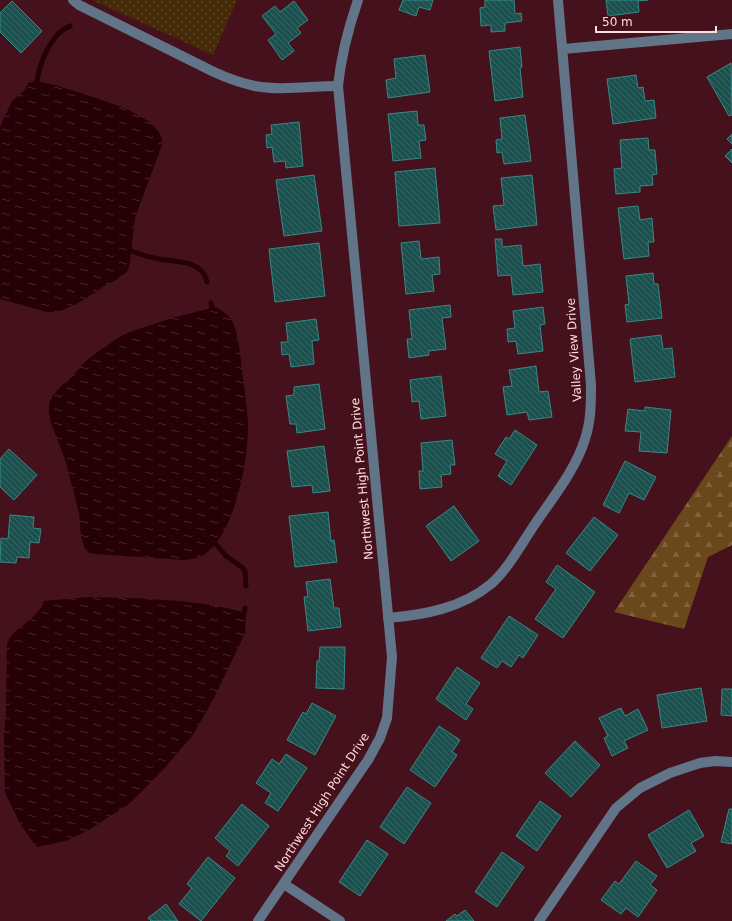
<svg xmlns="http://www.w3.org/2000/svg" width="732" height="921" font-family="'DejaVu Sans',sans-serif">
<defs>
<pattern id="grass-dots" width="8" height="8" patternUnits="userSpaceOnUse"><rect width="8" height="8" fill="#442a06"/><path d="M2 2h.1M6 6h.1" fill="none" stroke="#60482a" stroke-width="1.8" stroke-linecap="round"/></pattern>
<pattern id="forest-firs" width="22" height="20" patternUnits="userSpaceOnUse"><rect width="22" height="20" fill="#6a481b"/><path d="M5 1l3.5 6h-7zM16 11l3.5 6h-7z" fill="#80623c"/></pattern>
<pattern id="water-ripples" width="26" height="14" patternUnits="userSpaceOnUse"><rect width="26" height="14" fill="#250006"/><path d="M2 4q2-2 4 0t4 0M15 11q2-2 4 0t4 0" fill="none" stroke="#46252a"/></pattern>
<pattern id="building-back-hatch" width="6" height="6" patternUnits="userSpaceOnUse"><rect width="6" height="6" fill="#19514e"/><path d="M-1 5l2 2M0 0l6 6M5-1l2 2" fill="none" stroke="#3c6967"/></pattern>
</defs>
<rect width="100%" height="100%" fill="#45111d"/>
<polygon fill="url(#grass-dots)" points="92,0 237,0 213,55"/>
<polygon fill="url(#forest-firs)" points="732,436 732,545 708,557 684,629 614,612"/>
<g fill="url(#water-ripples)">
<path d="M35 81 55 85 99 99 127 109 150 122 159 132 162 139V145L135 218 130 263 127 272 116 280 87 295 105 287C88 296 66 314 47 312L0 299V127L12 101 25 90 28 83Z"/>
<path d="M215 307C222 310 230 316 233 323 238 332 241 359 242 370 244 387 247 404 248 422 249 457 236 532 205 554 200 558 192 559 185 560L95 554 86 552 81 536 79 513 65 459 51 423 49 412V404L53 395 63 384 67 382 87 360 99 351 124 334 172 318Z"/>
<path d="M89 597C139 598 198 599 246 613L245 633 214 698 193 735 162 771 130 803 89 830 66 841 37 847 22 827 5 793 4 735 6 713 7 643C15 626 38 620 44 601Z"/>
</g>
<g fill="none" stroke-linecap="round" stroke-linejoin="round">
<g stroke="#250006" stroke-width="5">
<path d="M37 81C39 66 46 48 57 35 60 31 65 29 70 26"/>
<path d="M131 251C140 254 149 257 158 259 175 262 203 260 207 282"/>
<polyline points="211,303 212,308"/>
<polyline points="216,544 226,556 243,568 245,572 246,586"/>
<polyline points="244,613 245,608"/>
</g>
</g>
<g fill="url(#building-back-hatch)" stroke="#368a85">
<polygon points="403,0 433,0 430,10 419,7 416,16 399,10"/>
<polygon points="485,0 514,0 515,14 521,13 522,21 505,23 505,31 491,32 491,25 481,26 480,8 485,7"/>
<polygon points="606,0 648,0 638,1 639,12 608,16"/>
<polygon points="12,1 42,31 21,53 0,32 0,13"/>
<polygon points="294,1 308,20 297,28 301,33 288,43 294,51 282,60 268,40 276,34 262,16 275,6 280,12"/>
<polygon points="520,47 522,67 520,68 523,97 495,101 489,51"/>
<polygon points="425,55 430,92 388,98 386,80 396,78 394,59"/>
<polygon points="731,63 732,115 729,116 707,77"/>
<polygon points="636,75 638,88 643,87 645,101 654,100 656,118 613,124 607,79"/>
<polygon points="417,111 418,125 424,125 426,140 419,141 421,158 393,161 388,114"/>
<polygon points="525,115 531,161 504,164 502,152 497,153 496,140 502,139 500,118"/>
<polygon points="299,122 303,166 286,168 285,161 274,162 272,147 267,148 266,135 272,134 271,125"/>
<polygon points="732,134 732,144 727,139"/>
<polygon points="648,138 649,150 655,150 657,174 652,175 653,185 640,186 640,192 616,194 614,169 622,168 620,140"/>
<polygon points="732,149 732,163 725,156"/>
<polygon points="435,168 440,223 399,226 395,172"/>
<polygon points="314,175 322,231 284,236 276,180"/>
<polygon points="532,175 537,225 496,230 493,206 504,205 501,178"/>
<polygon points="638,206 640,220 652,218 654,242 648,242 649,256 624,259 618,208"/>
<polygon points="495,239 502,239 502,247 521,245 523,266 540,264 543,292 513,295 511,275 498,276"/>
<polygon points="419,241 421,259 439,257 440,274 432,275 434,291 406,294 401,243"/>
<polygon points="319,243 325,296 275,302 269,249"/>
<polygon points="653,273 654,284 658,284 662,318 627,322 625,305 629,304 626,276"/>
<polygon points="450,305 451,317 442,318 446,349 428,351 429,355 409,358 407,339 412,339 409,310"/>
<polygon points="543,307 545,324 540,325 543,351 518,354 516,341 508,342 507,329 515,328 513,311"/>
<polygon points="316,319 319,340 312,341 314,364 291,367 289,354 282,355 281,342 288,342 286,323"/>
<polygon points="661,335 663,349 672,348 675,377 635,382 630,339"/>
<polygon points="536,366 539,392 548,391 552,417 529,420 527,412 507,415 503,387 512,386 509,370"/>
<polygon points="441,376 446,416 421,419 419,401 412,402 410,380"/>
<polygon points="319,384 325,429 297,433 296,424 290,424 286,396 294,395 294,387"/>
<polygon points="645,407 671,410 667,453 639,451 641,432 625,431 628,409 645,411"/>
<polygon points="515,430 537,445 511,485 498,476 507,461 495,454 506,437 509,439"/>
<polygon points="452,440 455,465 450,465 451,474 441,475 442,487 420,489 419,471 423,471 421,443"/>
<polygon points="324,446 330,491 313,493 312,485 292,487 287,451"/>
<polygon points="9,449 37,475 14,500 0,487 0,459"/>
<polygon points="625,461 656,477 644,500 629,493 619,513 603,505"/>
<polygon points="454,506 479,541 451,561 426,526"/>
<polygon points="328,512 331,541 334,540 337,562 295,567 289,516"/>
<polygon points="10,515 34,517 33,528 41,529 39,543 30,542 29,558 17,557 16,563 0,562 1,538 8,539"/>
<polygon points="594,517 618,535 590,571 566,553"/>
<polygon points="557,565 595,592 563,638 535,619 556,589 546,582"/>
<polygon points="330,579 334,608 339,608 341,627 308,631 304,597 308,597 306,582"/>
<polygon points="509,616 538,635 523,658 519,655 511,667 502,661 497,668 481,658"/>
<polygon points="320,647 345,647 344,689 316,688 317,661 319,661"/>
<polygon points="457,667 480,683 466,704 473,709 466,720 436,699"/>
<polygon points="701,688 707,721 662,728 657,695"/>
<polygon points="722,689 732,689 732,716 721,715"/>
<polygon points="312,703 336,716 315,755 287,740 303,712 306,714"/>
<polygon points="621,708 625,716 638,709 648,730 624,741 628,748 612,756 604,738 608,736 599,718"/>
<polygon points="439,726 460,740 452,752 457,755 435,787 410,770"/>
<polygon points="575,741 600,765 571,797 545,773"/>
<polygon points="286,754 307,768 278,811 265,803 271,793 256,783 272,759 279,764"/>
<polygon points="407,787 431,803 404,844 380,827"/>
<polygon points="540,801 561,816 537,851 516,836"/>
<polygon points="242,804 269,826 238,866 226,856 230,851 215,838"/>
<polygon points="729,809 732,809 732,844 721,842"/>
<polygon points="689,810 704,836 691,843 696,851 667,868 648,835"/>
<polygon points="367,840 388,854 360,896 339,882"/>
<polygon points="502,852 524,867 497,907 475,892"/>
<polygon points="208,857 235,878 201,921 179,904 192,888 187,884"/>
<polygon points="636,861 657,876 650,885 657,890 638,917 626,908 621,914 601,900 615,881 619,884"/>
<polygon points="166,904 178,921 151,921 148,918"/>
<polygon points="465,910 474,921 446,921 455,914 457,916"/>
</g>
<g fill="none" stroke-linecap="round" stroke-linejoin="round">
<g stroke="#627487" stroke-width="10">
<path d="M73 0 79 5 214 72C227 78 241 83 255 86 282 91 311 86 338 86"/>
<polyline points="563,49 732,34"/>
<path d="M388 618C424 615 462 608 491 584 507 570 519 548 531 530 549 502 575 472 585 439 591 421 591 404 591 385L558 0"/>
<polyline points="284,884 340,921"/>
<path d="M258 921 368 760 380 738 387 718 392 657 338 86C341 56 348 29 358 0"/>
<polyline points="539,921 616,808 640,788 670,773 700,763 715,761 732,762"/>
</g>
</g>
<g text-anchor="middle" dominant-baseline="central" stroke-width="3.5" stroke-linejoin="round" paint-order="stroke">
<g font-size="12" fill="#ffdbdf" stroke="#45111d">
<text transform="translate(574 350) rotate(-94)">Valley View Drive</text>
<text transform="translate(362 479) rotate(-95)">Northwest High Point Drive</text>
<text transform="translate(322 802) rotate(-57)">Northwest High Point Drive</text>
</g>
</g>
<path d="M596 26v6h120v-6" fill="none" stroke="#ffdbdf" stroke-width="2"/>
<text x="602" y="26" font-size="12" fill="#ffdbdf" stroke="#45111d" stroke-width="3" paint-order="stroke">50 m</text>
</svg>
